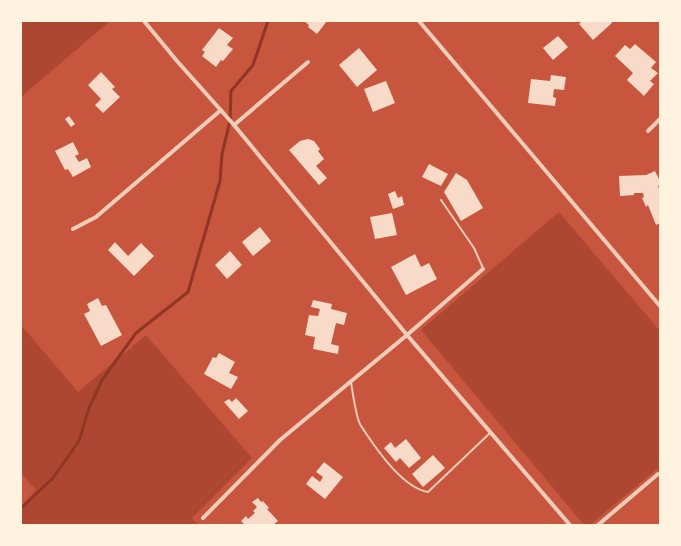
<svg xmlns="http://www.w3.org/2000/svg" width="681" height="546" font-family="Inter,sans-serif">
<rect width="100%" height="100%" fill="#c8553d"/>
<g fill="#ae4732">
<polygon points="21,21 110,21 21,97"/>
<polygon points="559,212 660,331 660,470 658,468 590,525 584,525 421,330"/>
<polygon points="21,325 78,392 146,335 252,458 192,518 198,525 21,525 21,506 36,490 21,473"/>
</g>
<g fill="none" stroke-linecap="round" stroke-linejoin="round">
<polyline stroke="#8f3625" stroke-width="3" points="21,508 53,478 79,441 89,408 102,380 136,333 188,292 220,181 222,154 230,121 231,91 253,65 268,21"/>
</g>
<g fill="#f7dbc8">
<polygon points="304,21 327,21 317,34 308,27 309,25"/>
<polygon points="582,21 610,21 612,23 593,40 579,24"/>
<polygon points="219,28 233,38 227,45 233,49 223,61 221,60 216,67 202,56 205,52 202,50"/>
<polygon points="558,36 568,47 553,60 543,48"/>
<polygon points="635,44 656,62 651,68 658,73 650,81 654,84 644,96 627,80 633,73 615,56 625,45 630,49"/>
<polygon points="359,48 377,70 357,87 339,65"/>
<polygon points="101,72 115,87 112,89 120,97 103,113 95,105 101,99 88,85"/>
<polygon points="551,75 566,77 564,90 554,89 553,97 556,98 555,106 528,103 531,79 550,81"/>
<polygon points="386,81 395,103 373,112 364,89"/>
<polygon points="69,116 75,124 71,127 65,119"/>
<polygon points="308,139 314,141 320,149 318,151 324,159 316,166 327,178 319,185 289,150 300,141"/>
<polygon points="73,142 79,154 75,156 79,162 87,158 91,167 73,177 68,169 65,170 55,151"/>
<polygon points="429,164 448,174 441,186 422,177"/>
<polygon points="655,171 660,181 660,184 658,186 660,191 660,223 656,225 648,205 646,207 642,198 644,197 643,193 634,193 634,195 620,196 619,176 646,175"/>
<polygon points="456,173 467,180 483,208 461,221 444,192"/>
<polygon points="395,191 398,198 402,196 404,205 393,209 388,194"/>
<polygon points="392,213 397,235 375,239 370,217"/>
<polygon points="260,227 271,241 253,256 242,242"/>
<polygon points="115,242 128,256 141,243 154,256 134,276 108,250"/>
<polygon points="230,251 242,265 227,279 215,265"/>
<polygon points="415,254 421,267 429,263 437,279 406,295 391,267"/>
<polygon points="98,298 102,306 106,305 122,335 101,346 84,314 90,311 87,304"/>
<polygon points="313,300 332,304 331,309 347,313 344,325 336,323 331,344 339,346 338,354 313,349 315,337 305,335 309,315 318,316 320,309 311,307"/>
<polygon points="219,353 235,362 229,373 238,377 231,389 204,374 213,357 216,358"/>
<polygon points="236,398 248,411 239,419 224,402 229,399 232,402"/>
<polygon points="406,439 421,458 409,468 400,458 396,462 384,448 391,442 395,448"/>
<polygon points="433,455 445,468 423,487 412,474"/>
<polygon points="324,462 343,477 325,499 306,484 312,476 320,482 323,477 316,472"/>
<polygon points="258,498 261,502 263,501 269,508 267,509 278,521 273,525 243,525 244,524 241,521 246,516 248,519 255,513 253,511 257,507 252,502"/>
</g>
<g fill="none" stroke-linecap="round" stroke-linejoin="round">
<g stroke="#f1ccb7" stroke-width="2">
<polyline points="441,200 474,248 483,268"/>
<path d="M351 382C353 395 355 410 359 422 361 427 365 431 367 435 380 454 404 488 428 492L490 433"/>
</g>
<g stroke="#f1ccb7" stroke-width="4">
<polyline points="144,21 177,61 234,125 407,335 570,525"/>
<polyline points="419,21 660,306"/>
<polyline points="234,125 308,62"/>
<polyline points="648,131 660,119"/>
<polyline points="73,229 96,217 221,110"/>
<polyline points="203,518 280,440 407,335 483,269"/>
<polyline points="598,525 658,474"/>
</g>
</g>
<rect width="681" height="546" fill="none" stroke="#fff3e0" stroke-width="44"/>
</svg>
